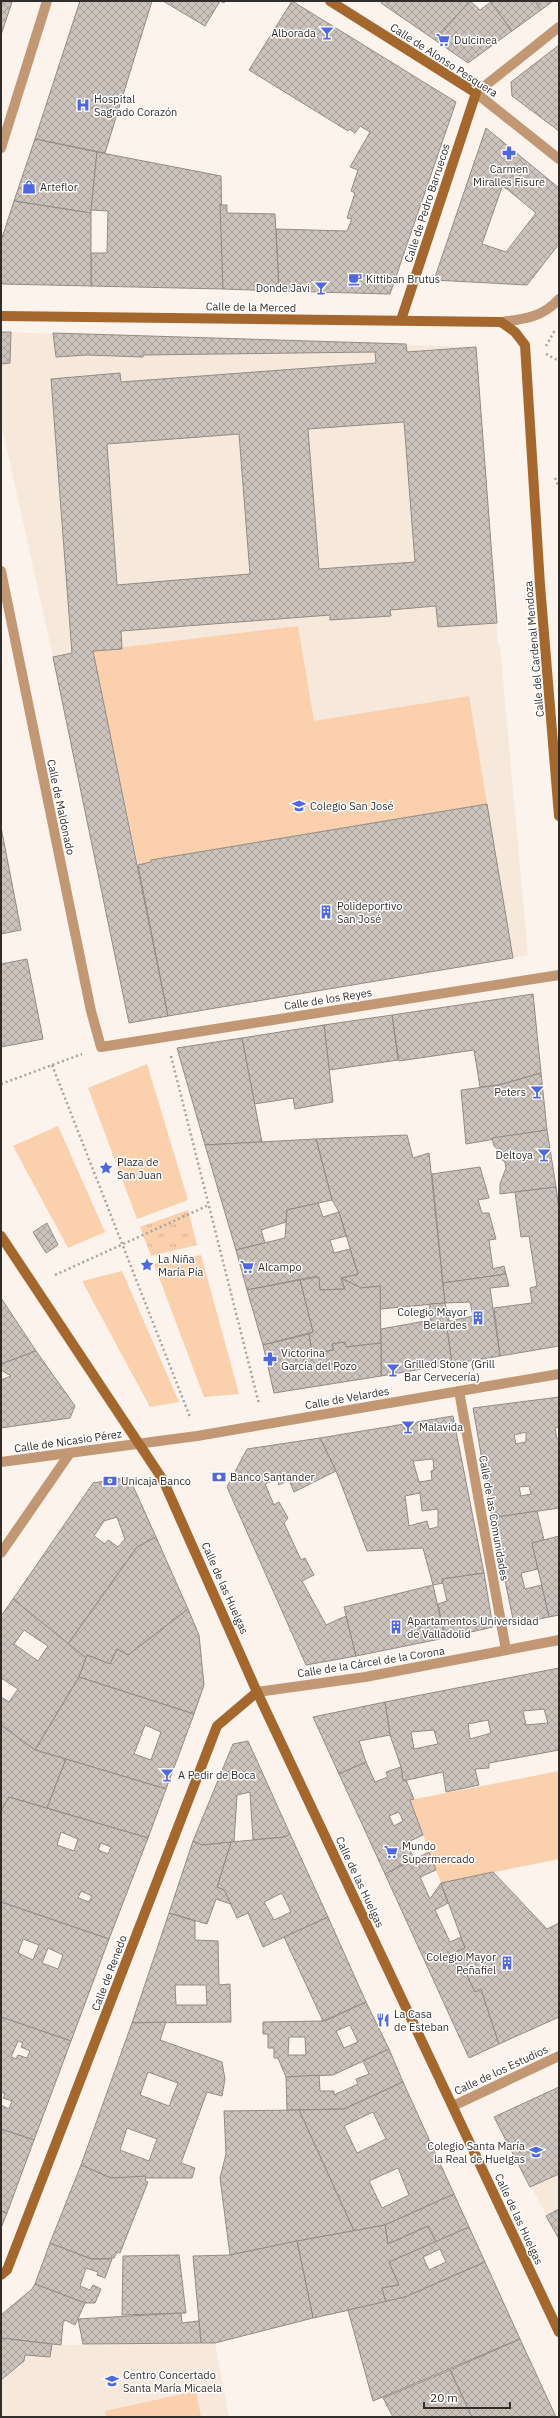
<svg xmlns="http://www.w3.org/2000/svg" width="560" height="2418" font-family="'IBM Plex Sans',sans-serif">
<defs>
<pattern id="park-tufts" width="24" height="20" patternUnits="userSpaceOnUse"><rect width="24" height="20" fill="#fad0ad"/><path d="M3 7l-1-3M5 7V3M7 7l1-3M15 17l-1-3M17 17v-4M19 17l1-3" fill="none" stroke="#d7b395"/></pattern>
<pattern id="building-cross-hatch" width="8" height="8" patternUnits="userSpaceOnUse"><rect width="8" height="8" fill="#ccc3bd"/><path d="M0 0l8 8M0 8l8-8" fill="none" stroke="#a69f9a"/></pattern>
</defs>
<rect width="100%" height="100%" fill="#fcf3ed"/>
<g fill="#f7e8dc">
<polygon points="1,332 476,347 498,646 500,646 528,955 129,1023 53,657 1,423"/>
<polygon points="559,2087 559,2239 494,2117"/>
<polygon points="1,2338 61,2345 215,2343 229,2417 1,2417"/>
</g>
<g fill="#fad0ad">
<polygon points="298,626 314,721 469,696 487,804 151,860 151,862 138,865 93,651"/>
<polygon points="147,1064 188,1200 137,1219 88,1088"/>
<polygon points="58,1126 105,1232 68,1248 13,1146"/>
<polygon points="201,1255 239,1394 204,1397 154,1264"/>
<polygon points="122,1271 179,1402 150,1407 82,1281"/>
<polygon points="559,1771 559,1859 441,1883 410,1800"/>
<polygon points="196,2391 201,2417 106,2417 105,2411"/>
</g>
<polygon fill="url(#park-tufts)" points="188,1210 197,1245 151,1256 140,1227"/>
<g fill="url(#building-cross-hatch)" stroke="#938b85" fill-rule="evenodd">
<polygon points="1,1 12,2 1,35"/>
<polygon points="80,1 152,1 105,153 35,139"/>
<polygon points="163,1 225,1 224,3 220,1 205,26"/>
<polygon points="292,1 456,102 390,294 279,291 276,229 347,231 352,219 347,218 355,193 351,191 358,170 350,167 370,132 360,126 355,133 349,129 348,131 249,70"/>
<polygon points="383,1 470,1 435,40 381,3"/>
<polygon points="470,1 480,10 491,2 512,31 468,63 435,40"/>
<polygon points="490,1 535,1 541,10 512,31"/>
<polygon points="535,1 553,1 541,10"/>
<polygon points="559,45 559,131 512,96 511,82"/>
<path d="M486 128 559 188V244L527 285 434 280ZM502 187 507 189 536 213 506 252 482 244Z"/>
<polygon points="35,139 97,152 91,213 14,201"/>
<polygon points="97,152 221,176 223,289 91,286 91,253 107,253 108,211 91,210"/>
<polygon points="14,201 91,213 91,286 3,284 1,282 1,241"/>
<polygon points="220,205 227,205 227,213 275,214 279,291 223,289"/>
<polygon points="1,332 11,332 10,363 1,364"/>
<path d="M53 333 406 344 407 352 476 347 497 623 438 627 436 606 390 610 391 616 330 620V615L121 631 122 649 93 651 168 1016 129 1023 53 657 72 653 51 379 120 373 121 382 376 363 375 352 143 355V357L87 355 56 357ZM404 422 415 562 319 569 308 429ZM239 434 250 574 117 585 107 444Z"/>
<polygon points="487,804 513,958 168,1016 138,865 151,862 151,860"/>
<polygon points="1,827 21,930 1,934"/>
<polygon points="27,959 43,1039 1,1047 1,964"/>
<polygon points="533,994 541,1073 499,1085 480,1087 474,1050 399,1061 392,1015"/>
<polygon points="392,1015 398,1060 329,1070 324,1025"/>
<polygon points="324,1025 333,1102 295,1109 293,1098 254,1104 242,1038"/>
<polygon points="242,1038 262,1142 205,1145 177,1048"/>
<polygon points="541,1073 547,1130 466,1144 461,1090 499,1085"/>
<polygon points="547,1130 556,1187 500,1194 500,1184 506,1168 505,1162 501,1159 500,1151 494,1146 492,1138"/>
<polygon points="407,1135 413,1158 429,1153 445,1303 380,1309 380,1286 361,1288 341,1278 358,1274 339,1212 332,1200 316,1139"/>
<polygon points="316,1139 332,1200 287,1210 286,1222 261,1230 265,1243 236,1250 205,1145"/>
<polygon points="480,1167 489,1198 478,1200 482,1213 489,1213 496,1239 489,1240 493,1269 504,1266 506,1274 443,1283 432,1174"/>
<polygon points="556,1187 559,1209 559,1346 500,1356 494,1308 532,1303 530,1288 537,1286 529,1236 521,1237 515,1192"/>
<polygon points="318,1203 323,1217 339,1212 346,1236 330,1240 334,1253 350,1249 358,1274 341,1278 345,1289 320,1290 317,1276 247,1290 236,1250 285,1238 287,1210"/>
<polygon points="47,1223 58,1245 46,1253 33,1232"/>
<polygon points="506,1274 509,1286 490,1288 500,1356 452,1364 446,1322 473,1316 470,1302 445,1303 443,1283"/>
<polygon points="319,1277 320,1290 345,1289 341,1278 361,1288 380,1286 381,1343 346,1347 345,1342 332,1344 334,1350 312,1354 309,1334 313,1332 300,1280"/>
<polygon points="300,1280 313,1332 263,1345 247,1290"/>
<polygon points="1,1298 36,1351 1,1364"/>
<polygon points="445,1303 449,1321 446,1322 452,1364 381,1376 381,1329 431,1320 429,1304"/>
<polygon points="309,1334 312,1354 334,1350 332,1344 345,1342 346,1347 381,1343 381,1376 274,1393 263,1345"/>
<polygon points="36,1351 75,1406 70,1418 1,1428 1,1380 11,1376 1,1370 1,1364"/>
<path d="M559 1397V1427L555 1428 557 1439 559 1438V1508L492 1518 473 1408ZM526 1432V1442L516 1444 514 1435ZM529 1486 531 1494 521 1496 519 1487Z"/>
<path d="M453 1416 484 1573 442 1579 443 1583 433 1585 423 1548 367 1551 336 1471 320 1438ZM433 1459 434 1470 431 1471 432 1480 419 1482 413 1461ZM420 1493 422 1511 438 1509V1527L429 1529 427 1521 409 1526 405 1496Z"/>
<polygon points="320,1438 336,1471 294,1492 289,1480 279,1485 277,1479 265,1484 274,1505 279,1502 288,1518 284,1523 301,1560 305,1558 314,1575 302,1581 326,1625 346,1616 356,1656 306,1665 227,1487 247,1449"/>
<path d="M129 1477 156 1537 137 1547 68 1644 13 1599 93 1483ZM117 1517 125 1539 118 1547 108 1540 105 1544 94 1536 104 1521Z"/>
<polygon points="537,1511 544,1540 532,1543 538,1569 521,1573 525,1589 542,1585 549,1617 514,1624 492,1518"/>
<polygon points="559,1536 559,1615 549,1617 532,1543"/>
<polygon points="156,1537 188,1609 128,1655 117,1649 110,1664 87,1655 86,1658 68,1644 137,1547"/>
<polygon points="484,1573 493,1627 445,1638 438,1604 447,1601 442,1579"/>
<polygon points="433,1585 445,1638 356,1656 344,1607"/>
<path d="M13 1599 86 1658 79 1677 35 1750 1 1725V1697L9 1702 18 1689 1 1678V1616ZM24 1630 48 1646 38 1661 14 1644Z"/>
<polygon points="188,1609 199,1635 204,1685 194,1714 79,1677 87,1655 110,1664 117,1649 128,1655"/>
<path d="M559 1668V1750L489 1763V1768L475 1769 479 1785 446 1792 443 1772 403 1781 401 1767 390 1735 385 1702ZM544 1709 548 1723 526 1725 523 1711ZM488 1720 491 1733 470 1739 468 1724ZM434 1730 438 1744 414 1749 411 1732Z"/>
<path d="M79 1677 194 1714 166 1789 35 1750ZM145 1725 161 1732 151 1760 134 1754Z"/>
<polygon points="385,1702 390,1735 359,1741 366,1762 339,1774 313,1717"/>
<polygon points="1,1725 35,1750 66,1759 47,1808 9,1797 1,1811"/>
<polygon points="248,1741 290,1834 285,1837 253,1840 250,1792 237,1795 234,1842 202,1845 193,1841 233,1744"/>
<polygon points="66,1759 166,1789 148,1838 47,1808"/>
<path d="M366 1762 375 1782 388 1777 386 1772 401 1767 403 1781 406 1780 414 1799 410 1800 423 1835 406 1843 414 1858 385 1874 339 1774ZM399 1812 403 1821 394 1826 389 1816Z"/>
<path d="M9 1797 148 1838 109 1939 1 1902V1811ZM61 1832 78 1839 74 1851 57 1845ZM101 1843 111 1847 108 1854 98 1850ZM81 1891 92 1896 89 1902 78 1898Z"/>
<path d="M290 1834 328 1917 263 1947 248 1913 237 1918 224 1890 217 1887 231 1842 285 1837ZM282 1893 291 1912 274 1920 264 1902Z"/>
<polygon points="193,1841 202,1845 231,1842 217,1887 224,1890 231,1904 216,1899 207,1924 169,1913"/>
<polygon points="429,1852 436,1870 420,1877 430,1899 441,1883 448,1903 435,1910 450,1942 461,1937 465,1948 452,1954 461,1974 466,1973 475,1992 481,1989 499,2044 469,2058 385,1874"/>
<polygon points="493,1872 547,1929 559,1923 559,2017 499,2044 481,1989 475,1992 466,1973 461,1974 452,1954 465,1948 441,1883"/>
<path d="M1 1902 109 1939 71 2041 1 2017ZM23 1939 39 1945 33 1960 18 1953ZM48 1948 63 1955 58 1969 42 1963Z"/>
<path d="M169 1913 195 1921V1940L218 1941 219 1985 230 1984 231 2022 132 2023ZM175 1985H206L207 2005H176Z"/>
<polygon points="328,1917 366,2002 323,2021 284,1937"/>
<path d="M366 2002 389 2049 333 2075 286 2077 278 2058H274V2048H268V2034H263V2022L325 2021ZM350 2025 358 2042 344 2048 336 2031ZM289 2037H305L306 2055H288Z"/>
<path d="M1 2017 71 2041 34 2140 1 2129V2105L9 2109 12 2101 3 2098 5 2094 1 2092ZM18 2041 23 2043 21 2047 30 2051 27 2058 18 2055 16 2059 11 2057Z"/>
<path d="M166 2022 160 2040 222 2062 225 2079 222 2096 207 2092 181 2163 195 2168 192 2178H111L81 2165 132 2023ZM148 2072 178 2083 169 2106 140 2095ZM127 2128 157 2139 149 2161 120 2150Z"/>
<polygon points="389,2049 403,2082 344,2109 287,2110 286,2077 319,2075 320,2091 334,2091 334,2095 358,2084 356,2079 369,2074 363,2061"/>
<path d="M403 2082 454 2194 385 2225 354 2231 299 2110 344 2109ZM373 2112 386 2139 357 2153 344 2126ZM398 2168 409 2195 382 2208 369 2181Z"/>
<polygon points="559,2087 559,2174 530,2187 494,2117"/>
<polygon points="299,2110 354,2231 230,2255 220,2178 226,2154 224,2111"/>
<polygon points="1,2129 34,2140 7,2213 1,2211"/>
<polygon points="81,2165 111,2178 146,2176 145,2180 148,2182 120,2253 117,2252 114,2258 91,2259 50,2243"/>
<polygon points="454,2194 469,2227 436,2242 428,2226 388,2244 385,2225"/>
<polygon points="559,2209 559,2239 546,2216"/>
<polygon points="1,2211 7,2213 1,2228"/>
<polygon points="385,2225 388,2244 428,2226 436,2242 389,2262 399,2285 382,2288 386,2302 313,2318 297,2241"/>
<path d="M469 2227 485 2262 405 2297 386 2302 382 2288 399 2285 389 2262ZM440 2249 446 2262 429 2270 423 2257Z"/>
<polygon points="297,2241 313,2318 215,2343 201,2343 193,2256 230,2255"/>
<polygon points="50,2243 91,2259 112,2259 105,2278 97,2275 98,2272 86,2268 80,2286 90,2290 93,2285 101,2289 95,2303 85,2303 35,2284"/>
<polygon points="179,2255 186,2313 122,2315 123,2256"/>
<polygon points="485,2262 520,2339 373,2401 348,2310 405,2297"/>
<polygon points="35,2284 85,2303 75,2325 65,2320 63,2323 61,2345 1,2338 1,2315 32,2289"/>
<polygon points="181,2313 182,2323 199,2321 201,2343 83,2344 78,2319"/>
<polygon points="1,2338 52,2344 50,2357 25,2355 24,2361 1,2380"/>
<polygon points="520,2339 556,2417 472,2417 450,2370"/>
<polygon points="450,2370 472,2417 393,2417 383,2398"/>
</g>
<g fill="none" stroke-linecap="round" stroke-linejoin="round">
<g stroke="#a8a19d" stroke-width="2.5" stroke-dasharray="2 3" stroke-linecap="butt">
<polyline points="546,346 555,330"/>
<polyline points="546,354 559,361"/>
<polyline points="555,478 559,487"/>
<polyline points="171,1056 259,1404"/>
<polyline points="52,1065 190,1417"/>
<polyline points="1,1084 82,1054"/>
<polyline points="55,1275 209,1205"/>
</g>
<g stroke="#c19774" stroke-width="10">
<polyline points="559,27 476,93 559,159"/>
<polyline points="1,148 47,1"/>
<path d="M501 322C525 319 543 317 559 299"/>
<polyline points="1,571 91,1011 101,1047 559,975"/>
<polyline points="459,1391 506,1650"/>
<polyline points="1,1462 197,1436 559,1374"/>
<polyline points="1,1553 70,1453"/>
<polyline points="257,1692 365,1677 559,1640"/>
<polyline points="453,2106 559,2056"/>
</g>
<g stroke="#a4682f" stroke-width="10">
<polyline points="330,1 476,93 401,320"/>
<polyline points="1,316 501,322 515,332 525,345 540,585 559,816"/>
<polyline points="1,1236 163,1480 257,1692 559,2332"/>
<polyline points="1,2275 7,2270 217,1726 257,1692"/>
</g>
</g>
<defs>
<g id="bar-bare" transform="scale(1.08)"><path d="M-6-5H6L.8 .8V4.5H3.5V6h-7V4.5H-.8V.8Z" fill="#5068dd" stroke="#fff" stroke-width="2.5" paint-order="stroke"/></g>
<g id="supermarket-bare" transform="scale(1.08)"><path d="M-6-5.5h2.5l.6 2H6L4.5 2H-2.5L-4.4-4H-6ZM-1.5 3.2a1.3 1.3 0 1 0 .1 0ZM3 3.2a1.3 1.3 0 1 0 .1 0Z" fill="#5068dd" stroke="#fff" stroke-width="2.5" paint-order="stroke"/></g>
<g id="hospital-bare" transform="scale(1.08)"><path d="M-5-5h3v3.5h4V-5h3V5h-3V1.5h-4V5h-3Z" fill="#5068dd" stroke="#fff" stroke-width="2.5" paint-order="stroke"/></g>
<g id="pharmacy-bare" transform="scale(1.08)"><path d="M-2-6h4v4h4v4h-4v4h-4v-4h-4v-4h4Z" fill="#5068dd" stroke="#fff" stroke-width="2.5" paint-order="stroke"/></g>
<g id="shop-bare" transform="scale(1.08)"><path d="M-5-2.5h2.3a2.7 3.5 0 0 1 5.4 0H5L5.5 6h-11ZM-1.5-2.5h3a1.5 2.3 0 0 0-3 0Z" fill="#5068dd" stroke="#fff" stroke-width="2.5" paint-order="stroke"/></g>
<g id="cafe-bare" transform="scale(1.08)"><path d="M-5.5-4.5H6V0H3Q3 3.5 0 3.5H-2.5Q-5.5 3.5-5.5 0ZM3-3.2v2h1.7v-2ZM-6 4.5H4V6H-6Z" fill="#5068dd" stroke="#fff" stroke-width="2.5" paint-order="stroke"/></g>
<g id="school-bare" transform="scale(1.08)"><path d="M0-5L7-2L0 1L-7-2ZM-4 1L0 2.5L4 1V4Q0 6-4 4Z" fill="#5068dd" stroke="#fff" stroke-width="2.5" paint-order="stroke"/></g>
<g id="building-bare" transform="scale(1.08)"><path d="M-4-6H4V6H1V3H-1V6H-4ZM-2.5-4.3h1.7v1.8h-1.7ZM.8-4.3h1.7v1.8H.8ZM-2.5-1h1.7V.8h-1.7ZM.8-1h1.7V.8H.8Z" fill="#5068dd" stroke="#fff" stroke-width="2.5" paint-order="stroke"/></g>
<g id="sight-bare" transform="scale(1.08)"><path d="M0-6L1.8-2.2L6-1.7L2.9 1.2L3.7 5.4L0 3.3L-3.7 5.4L-2.9 1.2L-6-1.7L-1.8-2.2Z" fill="#5068dd" stroke="#fff" stroke-width="2.5" paint-order="stroke"/></g>
<g id="bank-bare" transform="scale(1.08)"><path d="M-6-4H6V4H-6ZM0-2.3a2.3 2.3 0 1 0 0 4.6a2.3 2.3 0 1 0 0-4.6Z" fill="#5068dd" stroke="#fff" stroke-width="2.5" paint-order="stroke"/></g>
<g id="restaurant-bare" transform="scale(1.08)"><path d="M-5-6h1v4h1v-4h1v4h1v-4h1v5L-1.5 .5V6h-2V.5L-5-1ZM5-6V6H3V1.5H1.5Q1.5-4 5-6Z" fill="#5068dd" stroke="#fff" stroke-width="2.5" paint-order="stroke"/></g>
</defs>
<g fill-rule="evenodd">
<use href="#bar-bare" x="327" y="33"/>
<use href="#supermarket-bare" x="443" y="40"/>
<use href="#hospital-bare" x="83" y="105"/>
<use href="#pharmacy-bare" x="509" y="153"/>
<use href="#shop-bare" x="29" y="187"/>
<use href="#cafe-bare" x="355" y="279"/>
<use href="#bar-bare" x="321" y="288"/>
<use href="#school-bare" x="299" y="806"/>
<use href="#building-bare" x="326" y="912"/>
<use href="#bar-bare" x="537" y="1092"/>
<use href="#bar-bare" x="544" y="1155"/>
<use href="#sight-bare" x="106" y="1168"/>
<use href="#sight-bare" x="147" y="1265"/>
<use href="#supermarket-bare" x="247" y="1267"/>
<use href="#building-bare" x="478" y="1318"/>
<use href="#pharmacy-bare" x="270" y="1359"/>
<use href="#bar-bare" x="393" y="1370"/>
<use href="#bar-bare" x="408" y="1427"/>
<use href="#bank-bare" x="219" y="1477"/>
<use href="#bank-bare" x="110" y="1481"/>
<use href="#building-bare" x="396" y="1627"/>
<use href="#bar-bare" x="167" y="1775"/>
<use href="#supermarket-bare" x="391" y="1852"/>
<use href="#building-bare" x="507" y="1963"/>
<use href="#restaurant-bare" x="383" y="2020"/>
<use href="#school-bare" x="536" y="2152"/>
<use href="#school-bare" x="112" y="2381"/>
</g>
<g text-anchor="middle" dominant-baseline="central" stroke-width="3" stroke-linejoin="round" paint-order="stroke">
<g font-size="11" fill="#312d2b" stroke="#fff" text-anchor="start">
<text x="316" y="33" text-anchor="end">Alborada</text>
<text x="454" y="40">Dulcinea</text>
<text x="94" y="99">Hospital<tspan x="94" dy="13">Sagrado Corazón</tspan></text>
<text x="509" y="169" text-anchor="middle">Carmen<tspan x="509" dy="13">Miralles Fisure</tspan></text>
<text x="40" y="187">Arteflor</text>
<text x="366" y="279">Kittiban Brutus</text>
<text x="310" y="288" text-anchor="end">Donde Javi</text>
<text x="310" y="806">Colegio San José</text>
<text x="337" y="906">Polideportivo<tspan x="337" dy="13">San José</tspan></text>
<text x="526" y="1092" text-anchor="end">Peters</text>
<text x="533" y="1155" text-anchor="end">Deltoya</text>
<text x="117" y="1162">Plaza de<tspan x="117" dy="13">San Juan</tspan></text>
<text x="158" y="1259">La Niña<tspan x="158" dy="13">María Pía</tspan></text>
<text x="258" y="1267">Alcampo</text>
<text x="467" y="1312" text-anchor="end">Colegio Mayor<tspan x="467" dy="13">Belardes</tspan></text>
<text x="281" y="1353">Victorina<tspan x="281" dy="13">García del Pozo</tspan></text>
<text x="404" y="1364">Grilled Stone (Grill<tspan x="404" dy="13">Bar Cervecería)</tspan></text>
<text x="419" y="1427">Malavida</text>
<text x="230" y="1477">Banco Santander</text>
<text x="121" y="1481">Unicaja Banco</text>
<text x="407" y="1621">Apartamentos Universidad<tspan x="407" dy="13">de Valladolid</tspan></text>
<text x="178" y="1775">A Pedir de Boca</text>
<text x="402" y="1846">Mundo<tspan x="402" dy="13">Supermercado</tspan></text>
<text x="496" y="1957" text-anchor="end">Colegio Mayor<tspan x="496" dy="13">Peñafiel</tspan></text>
<text x="394" y="2014">La Casa<tspan x="394" dy="13">de Esteban</tspan></text>
<text x="525" y="2146" text-anchor="end">Colegio Santa María<tspan x="525" dy="13">la Real de Huelgas</tspan></text>
<text x="123" y="2375">Centro Concertado<tspan x="123" dy="13">Santa María Micaela</tspan></text>
</g>
<g font-size="11" fill="#312d2b" stroke="#fff">
<text transform="translate(444 60) rotate(33)">Calle de Alonso Pesquera</text>
<text transform="translate(427 203) rotate(-72)">Calle de Pedro Barruecos</text>
<text transform="translate(251 307) rotate(1)">Calle de la Merced</text>
<text transform="translate(534 649) rotate(-95)">Calle del Cardenal Mendoza</text>
<text transform="translate(61 807) rotate(78)">Calle de Maldonado</text>
<text transform="translate(328 999) rotate(-9)">Calle de los Reyes</text>
<text transform="translate(347 1398) rotate(-10)">Calle de Velardes</text>
<text transform="translate(68 1441) rotate(-8)">Calle de Nicasio Pérez</text>
<text transform="translate(494 1518) rotate(80)">Calle de las Comunidades</text>
<text transform="translate(225 1588) rotate(66)">Calle de las Huelgas</text>
<text transform="translate(371 1662) rotate(-9)">Calle de la Cárcel de la Corona</text>
<text transform="translate(360 1882) rotate(65)">Calle de las Huelgas</text>
<text transform="translate(109 1973) rotate(-69)">Calle de Renedo</text>
<text transform="translate(501 2070) rotate(-25)">Calle de los Estudios</text>
<text transform="translate(519 2219) rotate(65)">Calle de las Huelgas</text>
</g>
</g>
<rect width="560" height="2418" fill="none" stroke="#312d2b" stroke-width="4"/>
<path d="M424 2402v6h86v-6" fill="none" stroke="#312d2b" stroke-width="2"/>
<text x="430" y="2402" font-size="12" fill="#312d2b" stroke="#ffffff" stroke-width="3" paint-order="stroke">20 m</text>
</svg>
